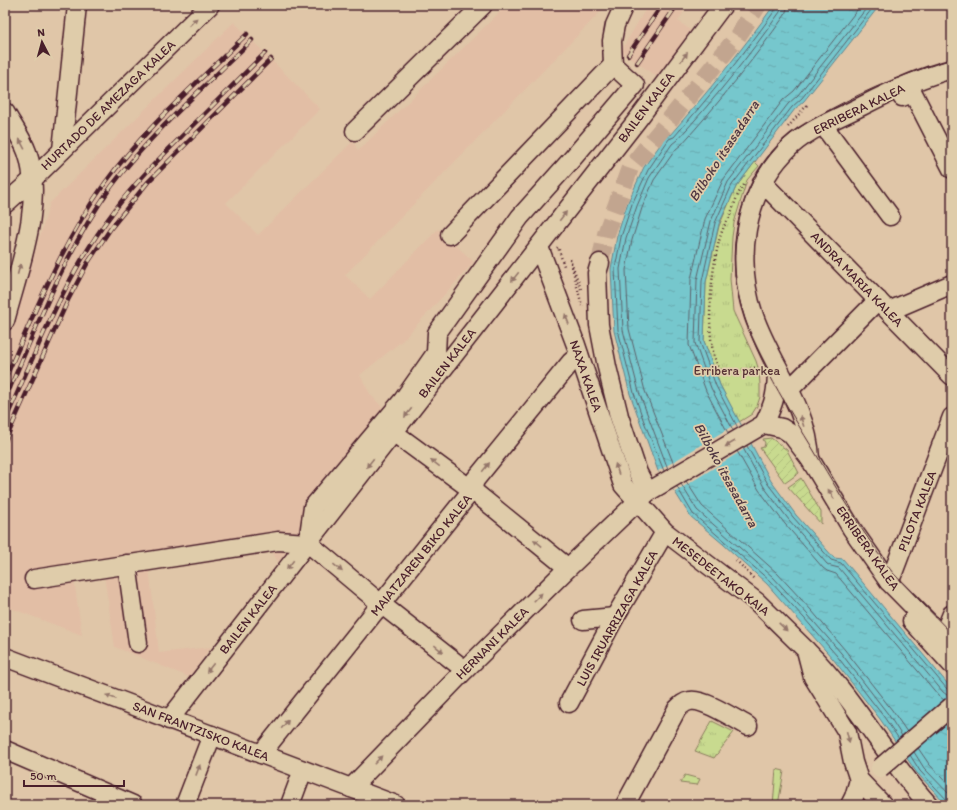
<svg xmlns="http://www.w3.org/2000/svg" width="957" height="810" font-family="Itim,sans-serif">
<defs>
<pattern id="park-tufts" width="24" height="20" patternUnits="userSpaceOnUse"><rect width="24" height="20" fill="#c8da8f"/><path d="M3 7l-1-3M5 7V3M7 7l1-3M15 17l-1-3M17 17v-4M19 17l1-3" fill="none" stroke="#adbb7c"/></pattern>
<pattern id="garden-furrows" width="10" height="10" patternUnits="userSpaceOnUse"><rect width="10" height="10" fill="#c8da8f"/><path d="M-1 1l2-2M0 10L10 0M9 11l2-2" fill="none" stroke="#adbb7c"/></pattern>
<pattern id="water-ripples" width="26" height="14" patternUnits="userSpaceOnUse"><rect width="26" height="14" fill="#76c7cd"/><path d="M2 4q2-2 4 0t4 0M15 11q2-2 4 0t4 0" fill="none" stroke="#68aab0"/></pattern>
</defs>
<rect width="100%" height="100%" fill="#e0c6a8"/>
<filter id="ink" filterUnits="userSpaceOnUse"><feTurbulence type="fractalNoise" baseFrequency=".025" numOctaves="2"/><feDisplacementMap in="SourceGraphic" scale="8" xChannelSelector="R" yChannelSelector="G"/><feConvolveMatrix kernelMatrix="1 2 1 2 8 2 1 2 1" color-interpolation-filters="sRGB"/></filter>
<g filter="url(#ink)">
<g fill="#e2bea5">
<polygon points="507,5 607,5 345,275 370,299 438,229 474,262 403,340 360,375 370,394 392,418 278,562 272,551 149,568 159,653 211,647 189,677 115,647 104,575 74,580 82,635 5,606 5,352 50,203 234,22 320,109 226,203 258,235 353,141 358,151"/>
<polygon points="648,5 688,5 678,21 696,34 661,80 621,51"/>
</g>
<g fill="#c8da8f" stroke="#897c5d">
<polygon points="776,769 784,771 778,805 773,805"/>
<polygon points="685,775 700,779 697,785 680,783"/>
</g>
<g fill="url(#park-tufts)" stroke="#897c5d">
<polygon points="755,162 759,166 747,180 734,223 732,237 730,279 733,311 756,361 759,371 760,385 760,397 757,406 752,414 739,422 720,385 704,341 706,282 719,226 736,187"/>
<polygon points="712,721 734,732 714,758 695,751"/>
</g>
<g fill="url(#garden-furrows)" stroke="#897c5d">
<polygon points="771,438 787,450 799,473 785,483 760,448 764,447 765,443 763,439"/>
<polygon points="801,478 821,512 821,524 788,487"/>
</g>
<path fill="url(#water-ripples)" stroke="#64848c" d="M774 5H880L804 101 795 109 736 187 719 224 706 282 704 341 720 385 771 481 796 515 834 558 843 559 952 689V805H947L917 773 880 719 833 659 767 584 723 544 690 516 675 492 658 471 630 394 614 331 611 269 617 236 628 202 644 167 668 134 670 135C707 93 742 50 774 5Z"/>
<polygon fill="#e0c6a8" points="739,422 751,445 675,492 658,471"/>
<g fill="none" stroke-linecap="round" stroke-linejoin="round">
<g stroke="#5c626c" stroke-width="1">
<polyline points="738,428 716,386 700,342 702,281 715,223 732,185 792,107 802,98 875,5"/>
<polyline points="733,430 711,388 695,343 697,280 711,221 728,182 788,104 798,95 869,5"/>
<polyline points="728,433 706,391 689,345 691,279 705,219 723,180 783,100 794,91 861,5"/>
<polyline points="747,446 768,484 793,517 831,560 841,563 947,689 952,691"/>
<polyline points="743,448 764,487 789,520 827,564 831,566 839,568 943,692 947,695 952,696"/>
<polyline points="737,451 759,490 785,524 823,568 827,571 836,574 939,696 944,700"/>
<path d="M674 465 645 391 629 329 626 270 632 240 642 208 654 180 676 149 681 145C719 103 753 60 785 15L788 5"/>
<path d="M668 469 639 392 623 330 620 269 626 238 637 206 649 178 672 144 677 140C714 100 748 57 780 12L782 5"/>
<path d="M664 471 643 419 634 393 618 330 615 269 621 237 632 204 648 170 669 139 674 137C710 96 744 54 776 9L777 5"/>
<polyline points="686,481 702,506 777,573 812,611 845,650 892,710 907,732"/>
<polyline points="681,484 697,510 773,577 808,615 841,653 888,714 902,736"/>
<polyline points="677,487 693,514 770,581 804,618 837,656 884,717 899,739"/>
<polyline points="918,748 929,764 952,789"/>
<polyline points="914,752 924,768 952,797"/>
<polyline points="910,755 920,771 948,801 949,805"/>
</g>
<polyline stroke="#c2a58f" stroke-width="18" stroke-dasharray="18 9" stroke-linecap="butt" points="600,263 606,234 630,168 735,40 758,5"/>
<g stroke="#4a1f2b" stroke-width="21">
<g id="minor">
<polyline points="899,88 902,97 913,93 952,169"/>
<path d="M5 112C12 125 22 138 27 152 45 202 18 271 5 321"/>
<polyline points="823,125 890,216"/>
<polyline points="355,131 483,5"/>
<polyline points="62,150 77,5"/>
<polyline points="762,182 952,376"/>
<polyline points="5,204 33,179 210,5"/>
<polyline points="450,235 613,65"/>
<polyline points="539,247 576,345 623,485 665,532 757,602 806,650 813,677 847,732 853,762 859,780 883,805"/>
<polyline points="600,263 597,273 599,325 607,367 619,416 638,473 648,492"/>
<polyline points="889,311 952,284"/>
<polyline points="789,390 878,300"/>
<polyline points="764,424 782,428 791,434 810,459 852,529 889,582 952,646"/>
<path d="M764 424C775 402 777 392 777 367"/>
<polyline points="393,432 472,490 568,568"/>
<path d="M810 459C808 406 771 365 754 316 735 261 744 195 785 152 805 130 836 119 862 106 891 91 921 77 952 69"/>
<polyline points="308,542 313,507 403,400 436,353 437,333 520,217 572,159 635,85 613,65 612,41 615,25 624,5"/>
<polyline points="308,543 381,604 465,670"/>
<polyline points="127,564 138,643"/>
<polyline points="34,579 278,541 308,543"/>
<polyline points="889,582 893,573 952,417"/>
<polyline points="583,620 615,617"/>
<polyline points="912,621 952,665"/>
<polyline points="943,636 952,614"/>
<path d="M806 650C853 696 885 757 929 805"/>
<polyline points="5,657 396,805"/>
<polyline points="569,703 615,617 665,532"/>
<polyline points="169,720 638,119 723,5"/>
<polyline points="5,750 133,805"/>
<polyline points="261,754 472,490 475,480 571,362 579,355"/>
<polyline points="351,788 465,670 568,568 637,502 648,492 764,424"/>
<polyline points="185,805 212,735"/>
<polyline points="290,805 303,770"/>
<path d="M625 805 677 709C681 705 684 702 690 701 703 698 735 719 748 726"/>
<polyline points="850,805 854,797 859,780"/>
</g>
</g>
<g stroke="#4a1f2b" stroke-width="2.5" stroke-dasharray="1 3" stroke-linecap="butt">
<polyline points="788,127 807,105"/>
<path d="M744 185C736 195 734 207 729 218 727 222 724 225 723 229 712 254 700 356 724 373L758 367"/>
<polyline points="557,248 558,247 564,266"/>
<polyline points="581,289 570,259 582,306"/>
<polyline points="736,560 754,579"/>
</g>
<use href="#minor" stroke="#dfccaa" stroke-width="18"/>
<path stroke="#4a1f2b" stroke-width="1" d="M952 59C910 72 870 88 831 109 815 118 798 127 785 139 742 180 725 240 739 298 752 351 782 398 810 444 832 481 853 517 877 552L893 573 952 634"/>
<g stroke="#4a1f2b" stroke-width="4.5">
<g id="rail">
<polyline points="628,55 662,5"/>
<polyline points="637,63 677,5"/>
<path d="M5 379C35 312 62 243 105 183 145 128 198 82 247 34"/>
<path d="M5 399C37 327 65 251 111 187 151 133 204 87 252 40"/>
<path d="M5 421C37 349 66 274 114 211 136 181 163 155 190 128 215 103 240 78 265 53"/>
<polyline points="5,441 68,300 87,264 111,228 148,182 271,59"/>
</g>
</g>
<use href="#rail" stroke="#dfccaa" stroke-width="3" stroke-dasharray="9" stroke-linecap="butt"/>
<g stroke="#4a1f2b" stroke-width="21" stroke-linecap="butt">
<polyline id="minor-bridge" points="880,768 952,706"/>
</g>
<use href="#minor-bridge" stroke="#dfccaa" stroke-width="18"/>
</g>
<defs><path id="oneway-solid" d="M-6-.8H1V-3.2L6.5 0L1 3.2V.8H-6Z"/></defs>
<g fill="#94766a">
<use href="#oneway-solid" transform="translate(193 22) rotate(-45)"/>
<use href="#oneway-solid" transform="translate(684 57) rotate(-53)"/>
<use href="#oneway-solid" transform="translate(22 144) rotate(-118)"/>
<use href="#oneway-solid" transform="translate(563 216) rotate(-52)"/>
<use href="#oneway-solid" transform="translate(19 269) rotate(-75)"/>
<use href="#oneway-solid" transform="translate(515 277) rotate(128)"/>
<use href="#oneway-solid" transform="translate(567 319) rotate(-110)"/>
<use href="#oneway-solid" transform="translate(408 413) rotate(128)"/>
<use href="#oneway-solid" transform="translate(802 421) rotate(-108)"/>
<use href="#oneway-solid" transform="translate(730 444) rotate(150)"/>
<use href="#oneway-solid" transform="translate(370 463) rotate(128)"/>
<use href="#oneway-solid" transform="translate(435 463) rotate(-143)"/>
<use href="#oneway-solid" transform="translate(486 467) rotate(-51)"/>
<use href="#oneway-solid" transform="translate(617 469) rotate(-108)"/>
<use href="#oneway-solid" transform="translate(831 494) rotate(-121)"/>
<use href="#oneway-solid" transform="translate(538 543) rotate(-141)"/>
<use href="#oneway-solid" transform="translate(290 565) rotate(128)"/>
<use href="#oneway-solid" transform="translate(338 568) rotate(40)"/>
<use href="#oneway-solid" transform="translate(538 597) rotate(-45)"/>
<use href="#oneway-solid" transform="translate(783 627) rotate(44)"/>
<use href="#oneway-solid" transform="translate(439 649) rotate(39)"/>
<use href="#oneway-solid" transform="translate(210 668) rotate(128)"/>
<use href="#oneway-solid" transform="translate(111 697) rotate(-159)"/>
<use href="#oneway-solid" transform="translate(285 724) rotate(-51)"/>
<use href="#oneway-solid" transform="translate(848 737) rotate(76)"/>
<use href="#oneway-solid" transform="translate(378 760) rotate(-46)"/>
<use href="#oneway-solid" transform="translate(198 770) rotate(-69)"/>
</g>
</g>
<g text-anchor="middle" dominant-baseline="central" stroke-width="3.5" stroke-linejoin="round" paint-order="stroke">
<g font-size="13" fill="#4a1f2b" stroke="#dfccaa">
<text transform="translate(108 105) rotate(-44)">HURTADO DE AMEZAGA KALEA</text>
<text transform="translate(646 107) rotate(-53)">BAILEN KALEA</text>
<text transform="translate(859 109) rotate(-26)">ERRIBERA KALEA</text>
<text transform="translate(857 279) rotate(46)">ANDRA MARIA KALEA</text>
<text transform="translate(447 363) rotate(-52)">BAILEN KALEA</text>
<text transform="translate(586 376) rotate(71)">NAXA KALEA</text>
<text transform="translate(917 511) rotate(-69)">PILOTA KALEA</text>
<text transform="translate(868 548) rotate(55)">ERRIBERA KALEA</text>
<text transform="translate(421 555) rotate(-51)">MAIATZAREN BIKO KALEA</text>
<text transform="translate(721 576) rotate(38)">MESEDEETAKO KAIA</text>
<text transform="translate(617 618) rotate(-61)">LUIS IRUARRIZAGA KALEA</text>
<text transform="translate(248 619) rotate(-52)">BAILEN KALEA</text>
<text transform="translate(492 643) rotate(-45)">HERNANI KALEA</text>
<text transform="translate(201 731) rotate(21)">SAN FRANTZISKO KALEA</text>
</g>
<g font-size="13" fill="#573235" stroke="#dfccaa">
<text x="737" y="370">Erribera parkea</text>
</g>
<g font-size="14" font-style="italic" fill="#513843" stroke="#dfccaa">
<text transform="translate(724 151) rotate(-57)">Bilboko itsasadarra</text>
<text transform="translate(726 475) rotate(61)">Bilboko itsasadarra</text>
</g>
</g>
<rect width="957" height="810" fill="none" stroke="#dfccaa" stroke-width="20"/>
<rect x="10" y="10" width="937" height="790" fill="none" stroke="#4a1f2b" stroke-width="1.5" filter="url(#ink)"/>
<g transform="translate(42 42) rotate(354)" stroke="#dfccaa" stroke-width="3" paint-order="stroke">
<path d="M0-3L7 15L0 10L-7 15Z" fill="#4a1f2b"/>
<text y="-6" font-size="11" font-weight="bold" text-anchor="middle" fill="#4a1f2b">N</text>
</g>
<path d="M24 780v6h100v-6" fill="none" stroke="#4a1f2b" stroke-width="2"/>
<text x="30" y="780" font-size="12" fill="#4a1f2b" stroke="#dfccaa" stroke-width="3" paint-order="stroke">50 m</text>
</svg>
